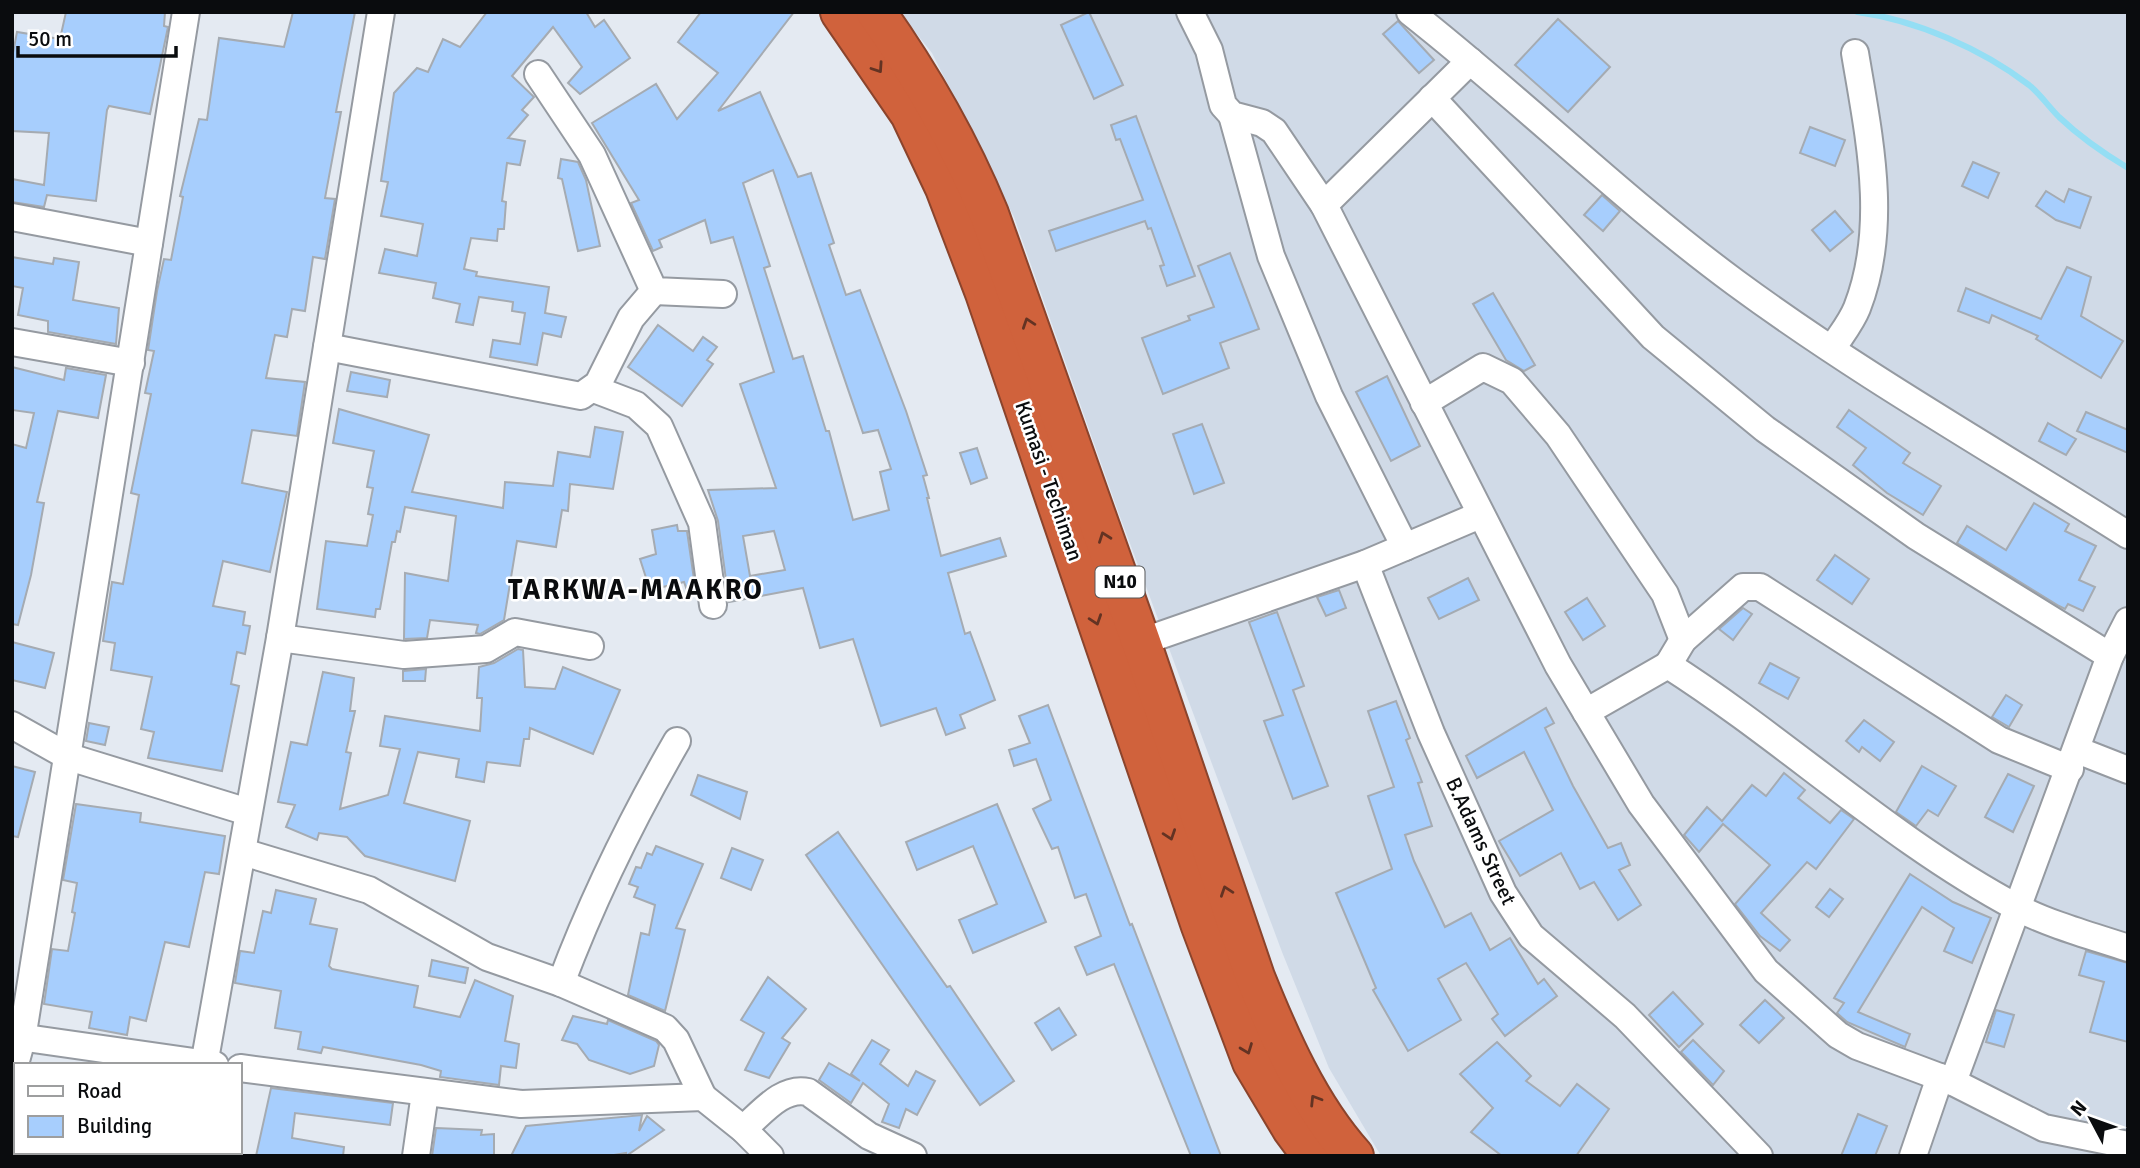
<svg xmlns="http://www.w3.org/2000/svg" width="2140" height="1168" font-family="Signika,sans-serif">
<rect width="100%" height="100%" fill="#e4eaf2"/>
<polygon fill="#d0dae7" points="899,12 2128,12 2128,1156 1381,1156 1329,1068 1282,952 1119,514 1014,217 932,53"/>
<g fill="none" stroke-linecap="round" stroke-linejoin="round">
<path stroke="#94def4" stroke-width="6" d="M1857 12C1916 20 1982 49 2029 85 2040 94 2049 107 2059 117 2080 137 2103 153 2128 168"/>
</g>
<g fill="#a7cefd" stroke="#a5abb2" stroke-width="2" fill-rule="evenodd">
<polygon points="66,12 165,12 164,26 168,27 150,114 109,106 107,110 96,201 47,195 44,207 12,202 12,179 44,185 49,133 12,131 12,58 17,32 60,39"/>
<polygon points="293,12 355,12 336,112 341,112 325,198 335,199 325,259 313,257 305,311 292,309 287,337 275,335 266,378 305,382 297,436 252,430 242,483 287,492 270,572 223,561 213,606 245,612 243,625 250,626 245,654 237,652 231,684 239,686 222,771 148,758 154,732 141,729 152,677 111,670 115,643 103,641 112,582 123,584 139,495 131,493 151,394 145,393 154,351 148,350 157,291 164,259 171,260 183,197 180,196 199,119 207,120 219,38 284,47"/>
<polygon points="487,12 586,12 595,27 604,20 630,58 580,94 568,83 582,67 553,27 512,76 534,97 522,110 528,115 508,138 525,141 520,165 507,163 502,201 506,202 504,229 498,229 497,241 471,238 464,269 477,272 476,276 549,287 545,313 566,317 561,337 543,333 537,365 490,357 493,340 520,344 525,313 512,311 513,302 479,297 473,325 456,322 460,304 433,298 436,283 379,273 385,249 417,256 423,224 381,216 388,182 381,181 394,93 417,68 428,72 443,39 460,47"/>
<path d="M701 12H794L718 111 760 92 798 177 811 173 834 243 829 245 846 295 860 290 906 411 927 475 923 476 929 498H927L941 556 1000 538 1006 556 948 573 965 634 970 632 995 700 960 715 965 728 946 735 936 708 881 726 853 639 820 648 803 588 729 602 718 521 708 490 776 488 740 384 774 372 733 237 711 243 705 220 659 240 662 247 653 251 631 203 639 200 592 123 656 84 677 119 718 73 678 42ZM773 170 863 433 878 430 891 469 880 472 889 510 853 520 829 431H826L803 356 793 359 764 268 770 266 743 183ZM774 531 785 570 750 576 743 536Z"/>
<polygon points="1089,12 1123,85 1094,99 1061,25"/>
<polygon points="1558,19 1610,67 1568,112 1515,65"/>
<polygon points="1398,21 1434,60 1419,73 1383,34"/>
<polygon points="1136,116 1195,276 1167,286 1160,266 1164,265 1151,228 1148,229 1145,221 1056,251 1049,231 1143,200 1120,139 1116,140 1111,125"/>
<polygon points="1810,127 1845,140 1835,166 1800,153"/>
<polygon points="561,159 578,162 586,180 600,246 578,251 562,179 558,178"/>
<polygon points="1973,162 1999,173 1988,198 1962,186"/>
<polygon points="2069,189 2091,197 2080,228 2056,220 2036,206 2046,191 2064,202"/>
<polygon points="1602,195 1620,211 1603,231 1584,215"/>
<polygon points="1835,211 1853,232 1830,251 1812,230"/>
<polygon points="1230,253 1259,329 1220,343 1229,368 1163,394 1142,338 1190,320 1188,316 1214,307 1198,266"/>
<polygon points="12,257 53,264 54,258 79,262 73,300 119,308 116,344 48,332 48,321 18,315 23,288 12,286"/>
<polygon points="2067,267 2091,277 2081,316 2123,341 2101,378 2036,339 2038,336 1992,315 1989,323 1958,311 1966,288 2041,319"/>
<polygon points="1493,293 1535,365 1524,371 1506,360 1473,304"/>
<polygon points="658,325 693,351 703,337 717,347 707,360 713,364 682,406 628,367"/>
<polygon points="12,367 64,380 66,368 106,375 98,418 58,411 37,502 44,503 31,575 18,625 12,624 12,444 26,448 34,413 12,410"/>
<polygon points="351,372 390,380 387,397 347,391"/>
<polygon points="1387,376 1420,446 1391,461 1356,392"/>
<polygon points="339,409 429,435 412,492 503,508 505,482 553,486 558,452 590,457 595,427 623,432 613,489 570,484 568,511 562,510 556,547 517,541 504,620 480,634 476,633 478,625 430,620 427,638 404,639 405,573 448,581 456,516 405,507 400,532 397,531 395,542 392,542 380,609 376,609 375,617 317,609 326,541 367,546 373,515 368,514 373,488 367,487 374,451 333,443"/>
<polygon points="1849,410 1910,453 1903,463 1941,486 1923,515 1887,493 1853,465 1866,448 1837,427"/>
<polygon points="2086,412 2128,430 2128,453 2077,431"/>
<polygon points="2048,423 2076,439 2066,455 2039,441"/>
<polygon points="1202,424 1224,483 1194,494 1173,434"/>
<polygon points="977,448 987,478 971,484 960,453"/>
<polygon points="2034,503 2069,524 2065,531 2096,546 2079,580 2095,587 2083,611 2068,604 2065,609 2059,606 1957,543 1967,526 2006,550"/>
<polygon points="677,525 678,531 687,531 696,593 689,596 684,582 654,589 653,586 649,587 640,559 656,554 652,530"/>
<polygon points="1835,555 1869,579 1852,604 1817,580"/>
<polygon points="1468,578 1479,600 1439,619 1428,598"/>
<polygon points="1339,590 1346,608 1326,616 1317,597"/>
<polygon points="1587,598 1605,626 1583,640 1565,612"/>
<polygon points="1743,608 1752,614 1733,640 1719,629"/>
<polygon points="1277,612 1304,686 1293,690 1328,786 1293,799 1264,721 1283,715 1249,622"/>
<polygon points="12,642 54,653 45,688 12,680"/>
<polygon points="518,649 523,650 525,687 555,689 563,667 620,690 593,754 530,728 529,739 524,739 520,766 487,762 484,782 456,777 459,759 418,752 404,803 470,821 455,881 365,856 347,837 319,833 317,840 286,827 295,805 278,802 291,742 307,745 323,672 354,678 350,711 355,711 346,752 351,753 340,809 388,795 400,749 380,746 385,716 480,731 482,698 477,698 479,667 494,663"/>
<polygon points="1770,663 1799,678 1788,699 1759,683"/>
<polygon points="426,669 425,681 403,681 403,671"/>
<polygon points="2006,695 2022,705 2009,727 1992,717"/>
<polygon points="1396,701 1410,738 1406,740 1422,782 1418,783 1432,826 1405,835 1414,861 1445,927 1471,913 1490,950 1510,938 1538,984 1544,979 1557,996 1505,1036 1492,1019 1498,1014 1466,963 1438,979 1461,1020 1408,1051 1373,990 1376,988 1336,893 1392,869 1368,796 1394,787 1368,711"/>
<polygon points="1048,705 1130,925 1132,924 1221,1156 1191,1156 1114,964 1087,975 1075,947 1101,936 1086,894 1075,898 1058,847 1052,849 1033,809 1051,800 1036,759 1014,766 1009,750 1030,743 1019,716"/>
<polygon points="1546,708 1554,723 1545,728 1573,786 1608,848 1621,843 1630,865 1619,870 1641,905 1618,920 1594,882 1580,889 1561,853 1520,876 1499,841 1553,810 1524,752 1477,778 1466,756"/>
<polygon points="1864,720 1894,742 1880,761 1862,747 1859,752 1846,741"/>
<polygon points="89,723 109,727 105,745 86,741"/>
<polygon points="12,766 35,772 18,837 12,836"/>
<polygon points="1922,766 1956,786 1938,816 1928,810 1916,826 1896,812"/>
<polygon points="1784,773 1805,790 1798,798 1830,823 1841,810 1854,819 1816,869 1807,862 1761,913 1790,940 1780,951 1760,936 1735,904 1770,865 1723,824 1699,852 1684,835 1707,807 1722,821 1752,785 1766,796"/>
<polygon points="2008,774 2034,786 2013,832 1985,817"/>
<polygon points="698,775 747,792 740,819 691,795"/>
<polygon points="76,804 141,813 140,822 225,836 219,874 205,872 189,947 165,942 146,1021 130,1017 127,1035 89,1028 92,1012 44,1004 52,949 68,951 75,913 72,912 77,883 63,880"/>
<polygon points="997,804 1046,922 973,953 959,920 997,904 973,846 917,870 906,842"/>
<polygon points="838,832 947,987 950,986 1014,1081 980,1105 806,855"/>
<polygon points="656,846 703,864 676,928 685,930 665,1011 628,995 641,933 649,935 655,905 634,897 638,887 629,884 636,867 641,868 647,853 652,855"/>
<polygon points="732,848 763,860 751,890 721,878"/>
<polygon points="1910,874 1953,902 1991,918 1972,963 1944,951 1954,928 1922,907 1858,1012 1910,1034 1905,1047 1847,1022 1837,1013 1844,1003 1834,998"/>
<polygon points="1830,889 1843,899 1829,917 1816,907"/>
<polygon points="276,890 316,899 310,924 337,929 329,966 332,969 418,986 414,1007 460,1017 475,980 513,996 505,1041 519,1044 516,1068 501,1066 499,1085 440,1077 441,1071 421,1065 323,1047 321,1053 298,1049 301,1032 275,1028 281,991 235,983 240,951 254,953 263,911 271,913"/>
<polygon points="2086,951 2128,963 2128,1042 2090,1032 2104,982 2079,975"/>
<polygon points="432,960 468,968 465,983 429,976"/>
<polygon points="768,977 806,1009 782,1038 790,1043 769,1078 745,1070 764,1033 741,1020"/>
<polygon points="1673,992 1703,1024 1679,1047 1649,1015"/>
<polygon points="1765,1000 1784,1018 1759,1043 1740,1025"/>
<polygon points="1059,1008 1076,1035 1052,1050 1035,1023"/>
<polygon points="1996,1010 2014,1015 2004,1047 1986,1042"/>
<polygon points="573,1016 607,1024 608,1020 656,1041 659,1045 654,1066 630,1074 589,1060 577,1044 562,1040"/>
<polygon points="872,1040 889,1050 880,1064 908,1086 916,1071 935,1081 917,1115 906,1109 899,1128 882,1122 889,1104 863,1083 851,1103 819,1080 829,1063 860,1081 851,1074"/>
<polygon points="1693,1040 1724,1071 1713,1085 1681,1052"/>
<polygon points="1497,1042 1531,1076 1526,1081 1560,1106 1577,1084 1609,1109 1576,1156 1502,1156 1471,1132 1493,1108 1460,1074"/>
<polygon points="271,1088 393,1103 390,1125 295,1113 292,1138 344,1147 343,1156 256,1156"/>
<polygon points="1858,1114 1887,1126 1875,1156 1841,1156"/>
<polygon points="642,1115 639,1131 647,1116 664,1130 626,1156 626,1153 608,1156 511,1156 526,1126"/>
<polygon points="436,1128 482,1130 481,1135 494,1134 494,1156 432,1156"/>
</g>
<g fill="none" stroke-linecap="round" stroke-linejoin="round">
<g stroke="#959aa1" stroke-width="30">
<g id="minor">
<polyline points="1190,12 1209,50 1223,105 1232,115 1262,123 1274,131 1324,205 1558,665 1641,804 1766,971 1838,1035 1857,1046 1953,1082 2044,1128 2128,1145"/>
<path d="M1410 12C1521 99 1622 199 1736 283 1861 375 1997 452 2128 535"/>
<polyline points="538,74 592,155 654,291 723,294"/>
<polyline points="1432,98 1653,337 1765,429 1916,536 2110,656"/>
<polyline points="1232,115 1271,256 1329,396 1405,547"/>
<polyline points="1324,205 1470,61"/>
<polyline points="12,217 149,243"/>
<polyline points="12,342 131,363"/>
<polyline points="327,347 581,396 598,384 631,318 654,291"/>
<path d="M1832 349C1840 336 1851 323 1857 308 1889 226 1869 137 1855 53"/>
<polyline points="594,389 636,405 659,426 702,523 713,605"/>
<polyline points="1424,403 1483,367 1512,381 1558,435 1665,594 1683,640"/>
<polyline points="1365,564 1431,733 1503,893 1531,936 1625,1016 1759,1156"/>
<polyline points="280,638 404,655 486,649 515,632 590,646"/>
<polyline points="1141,642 1365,564 1480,515"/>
<polyline points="1668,665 1683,640 1743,587 1760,587 1999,740 2070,769"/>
<path d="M1586 712 1668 665C1787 741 1892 841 2018 908 2051 925 2092 936 2128 948"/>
<polyline points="12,725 69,757 248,812"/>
<polyline points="2077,750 2128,770"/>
<polyline points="243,852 369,890 487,957 561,983 665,1028 676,1040 703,1097"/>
<path d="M561 983C593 898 632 819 677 741"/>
<polyline points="12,1036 215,1065"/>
<polyline points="204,1065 280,638 381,12"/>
<polyline points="240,1068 521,1104 703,1097 743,1129 770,1156"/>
<polyline points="12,1075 22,1039 186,12"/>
<polyline points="1953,1082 2110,656 2128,621"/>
<path d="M743 1129C761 1114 782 1086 808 1092L869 1136 913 1156"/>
<polyline points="188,1156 189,1152"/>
<polyline points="416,1156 425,1093"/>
<polyline points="1913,1156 1940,1077"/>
</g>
</g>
<g stroke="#8b442c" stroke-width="42">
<g id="highway">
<polyline points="840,12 910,114 945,188 985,293 1201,926 1252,1062 1292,1129 1312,1156"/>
<path d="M876 12C922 77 959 141 989 214L1141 642 1255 977C1280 1039 1309 1106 1354 1156"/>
</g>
</g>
<use href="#minor" stroke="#fff" stroke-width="26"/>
<use href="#highway" stroke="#d0623c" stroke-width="38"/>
</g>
<defs><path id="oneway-chevron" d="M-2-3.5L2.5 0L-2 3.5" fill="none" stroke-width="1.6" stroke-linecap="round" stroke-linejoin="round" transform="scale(1.75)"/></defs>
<g stroke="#633323">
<use href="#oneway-chevron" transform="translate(878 68) rotate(56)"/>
<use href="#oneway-chevron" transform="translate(1028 323) rotate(-109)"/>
<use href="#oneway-chevron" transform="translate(1104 537) rotate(-110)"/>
<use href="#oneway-chevron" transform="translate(1096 620) rotate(71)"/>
<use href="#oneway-chevron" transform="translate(1170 835) rotate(71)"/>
<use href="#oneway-chevron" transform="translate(1226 891) rotate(-109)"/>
<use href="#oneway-chevron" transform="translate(1247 1049) rotate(69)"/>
<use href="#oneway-chevron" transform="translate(1315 1100) rotate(-122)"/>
</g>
<g text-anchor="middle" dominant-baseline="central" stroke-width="5" stroke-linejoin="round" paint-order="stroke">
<rect fill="#fff" stroke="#545556" stroke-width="2" x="1095.5" y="566.5" width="49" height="31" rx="5"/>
<g font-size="19" font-weight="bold" fill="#0a0c0e">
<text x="1120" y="582">N10</text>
</g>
<g font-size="21" fill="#0a0c0e" stroke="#fff">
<text transform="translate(1049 481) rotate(71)">Kumasi - Techiman</text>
<text transform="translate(1481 841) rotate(65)">B.Adams Street</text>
</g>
<g font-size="28" font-weight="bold" letter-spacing="2" fill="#0a0c0e" stroke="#fff">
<text x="636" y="590">TARKWA-MAAKRO</text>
</g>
</g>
<rect width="2140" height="1168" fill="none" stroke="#0a0c0e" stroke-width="28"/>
<rect x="14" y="1063" width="228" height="91" fill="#ffffff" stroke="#9d9e9f" stroke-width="2"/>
<rect x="28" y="1086" width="35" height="10" fill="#ffffff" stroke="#9d9e9f" stroke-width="2"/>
<text x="77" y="1098" font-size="21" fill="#0a0c0e">Road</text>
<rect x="28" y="1116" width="35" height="21" fill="#a7cefd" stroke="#9d9e9f" stroke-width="2"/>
<text x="77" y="1133" font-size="21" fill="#0a0c0e">Building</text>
<g transform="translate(2091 1119) rotate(311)" stroke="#ffffff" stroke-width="5" paint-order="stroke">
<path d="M0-5L12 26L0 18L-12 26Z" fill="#0a0c0e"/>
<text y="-10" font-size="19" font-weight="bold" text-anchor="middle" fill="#0a0c0e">N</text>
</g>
<path d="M18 46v10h158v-10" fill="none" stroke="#0a0c0e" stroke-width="3.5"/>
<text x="28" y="46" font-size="21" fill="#0a0c0e" stroke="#ffffff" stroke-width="5" paint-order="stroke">50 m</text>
</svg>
